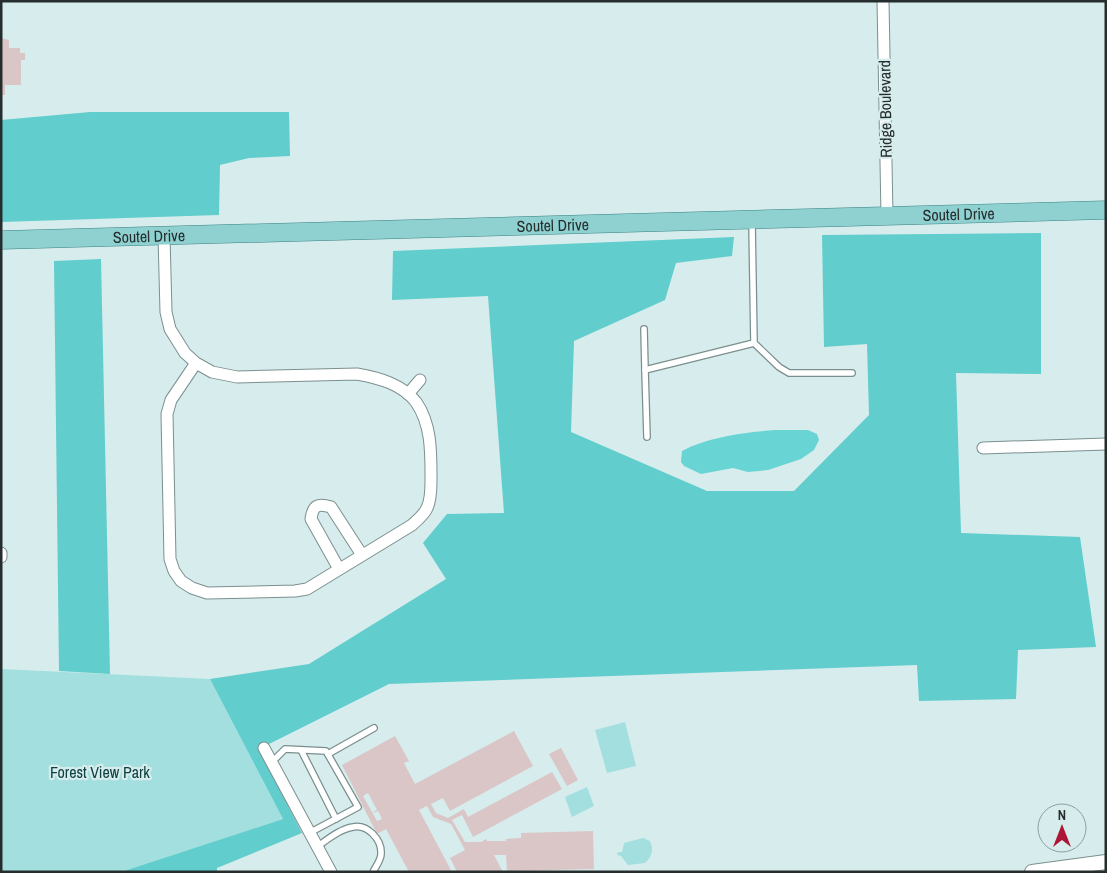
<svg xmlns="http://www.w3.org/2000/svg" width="1107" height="873" font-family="'Archivo Narrow',sans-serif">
<rect width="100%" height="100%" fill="#d7ecec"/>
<g fill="#a3dfdf">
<polygon points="1,669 210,679 283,819 121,872 1,872"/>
<polygon points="625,722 636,766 607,773 595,730"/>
<polygon points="587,787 594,806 572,817 565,797"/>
<path d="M643 838 650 841C654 850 652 857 645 863L628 865 621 856 617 855 618 852H622L624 843Z"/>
</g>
<g fill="#61cdcd">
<polygon points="90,112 289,112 290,156 249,158 220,165 219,215 1,222 1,120"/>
<polygon points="1041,233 1041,374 956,373 961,533 1080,537 1096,647 1018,650 1016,699 919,701 917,665 389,684 259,749 302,833 217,868 217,872 121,872 283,819 210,679 309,664 446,579 423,543 447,514 504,513 488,296 392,300 393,251 734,237 732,256 676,263 665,300 574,341 571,432 707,491 794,491 869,415 867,344 824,347 822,235"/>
<polygon points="101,259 110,674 59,671 54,261"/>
</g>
<path fill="#68d4d4" d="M775 430H808L817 434 819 440 814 450 801 459 768 470 748 472 733 468 701 474 684 466 681 462 682 451C707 437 746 432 775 430Z"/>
<g fill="#dac6c6" fill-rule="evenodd">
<polygon points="1,38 9,40 9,48 20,48 20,53 25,53 25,60 21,60 21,85 5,85 5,95 1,95"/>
<path d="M514 731 533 766 450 811 443 798 431 804 436 813 448 818 464 809 468 817 552 772 562 789 473 837 462 815 452 820 465 842H481L486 839 487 841H506V839L521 838V833L593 831 594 869 507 871 506 855H494L503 872H457L450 858 465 850 451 824 433 817 427 806 419 810 452 872H409L386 829 377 834 342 765 395 736 409 761 404 763 415 784ZM368 793 377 810 373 812V813L378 811 382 819 377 821 363 796Z"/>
<polygon points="561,748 578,780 567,786 549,754"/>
</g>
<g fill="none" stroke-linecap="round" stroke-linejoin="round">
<g stroke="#7c8f8f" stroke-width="8">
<g id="service">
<polyline points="644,329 645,370"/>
<polyline points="754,343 779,367 789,373 852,373"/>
<polyline points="647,437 645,370 754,343 752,222"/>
<polyline points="301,750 336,819"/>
<polyline points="328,754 374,728"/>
<polyline points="272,762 285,749 326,751 358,807 311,832"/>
<path d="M318 846C328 839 340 829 353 827 367 824 382 839 381 854 381 860 376 866 373 872"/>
</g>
</g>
<g stroke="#7c8f8f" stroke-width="13">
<g id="minor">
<polyline points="883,1 887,216"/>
<path d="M164 236 166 312 170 329 185 353 196 363 212 372 237 377 357 374C379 378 402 384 416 402 432 425 431 454 431 481 431 489 431 500 427 508 424 515 417 520 412 525L307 589 295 591 207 593 192 588 181 581 174 571 170 559 167 414 171 400 196 363"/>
<polyline points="408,394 420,380"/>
<polyline points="983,448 1106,444"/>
<polyline points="1,553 1,557"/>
<path d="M339 569 311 519C313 505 318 503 331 507L362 555"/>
<polyline points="264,748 331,872"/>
</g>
</g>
<g stroke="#7c8f8f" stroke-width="16">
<polyline id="tertiary" points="1032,872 1106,862"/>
</g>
<g stroke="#398383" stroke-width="19">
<g id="primary">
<path id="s1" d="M1 240 1106 210"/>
</g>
</g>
<use href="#service" stroke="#fff" stroke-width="5.5"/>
<use href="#minor" stroke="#fff" stroke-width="11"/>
<use href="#tertiary" stroke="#fff" stroke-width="14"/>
<use href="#primary" stroke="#8fd0d1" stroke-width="18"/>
</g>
<g text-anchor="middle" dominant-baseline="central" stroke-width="4.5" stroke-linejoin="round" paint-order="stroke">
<g font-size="16" fill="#252d2d" stroke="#d7ecec">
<text transform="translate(885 109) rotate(-91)">Ridge Boulevard</text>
<text stroke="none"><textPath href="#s1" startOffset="958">Soutel Drive</textPath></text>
<text stroke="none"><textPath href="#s1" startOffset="552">Soutel Drive</textPath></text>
<text stroke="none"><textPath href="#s1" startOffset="148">Soutel Drive</textPath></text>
</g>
<g font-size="16" fill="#0f4141" stroke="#d7ecec">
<text x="100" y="772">Forest View Park</text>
</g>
</g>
<rect width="1107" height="873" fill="none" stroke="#252d2d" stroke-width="5"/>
<g transform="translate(1062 828)"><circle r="24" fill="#d7ecec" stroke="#90a0a0"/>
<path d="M0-4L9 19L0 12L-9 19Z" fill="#ac1737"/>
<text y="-8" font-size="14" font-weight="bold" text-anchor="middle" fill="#252d2d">N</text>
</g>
</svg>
